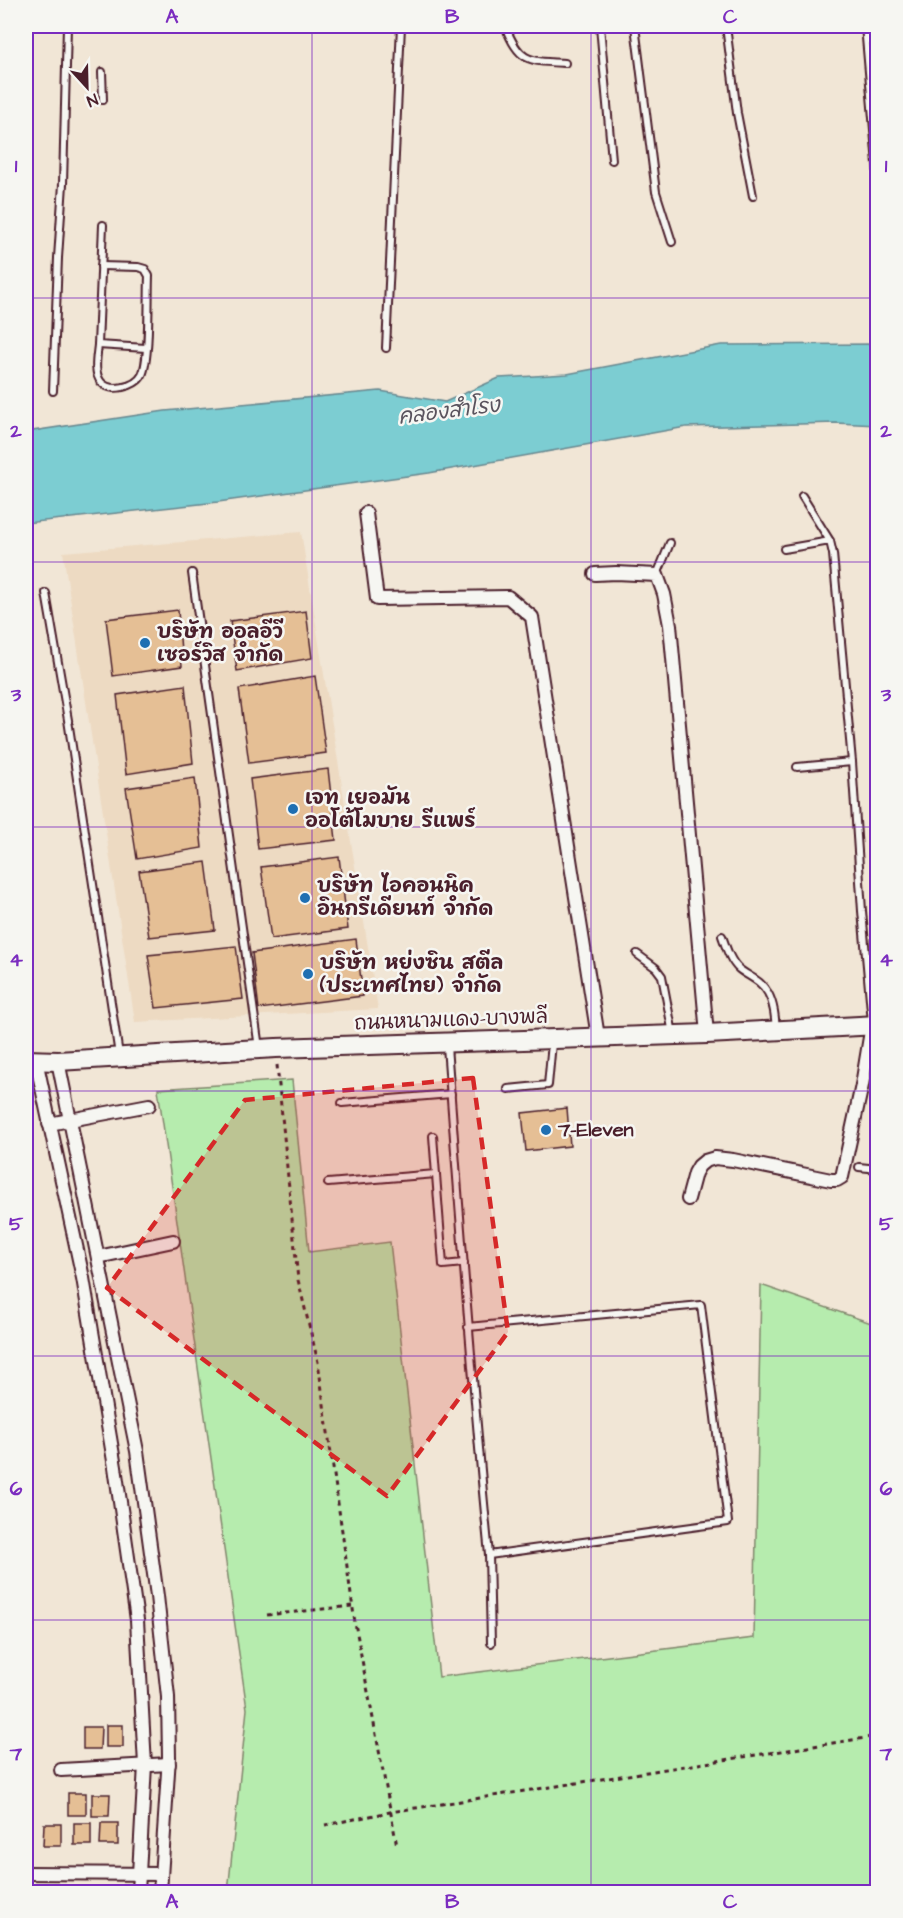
<svg xmlns="http://www.w3.org/2000/svg" width="903" height="1918" font-family="'Architects Daughter','Playpen Sans Thai',sans-serif">
<rect width="100%" height="100%" fill="#f1e6d6"/>
<filter id="ink" filterUnits="userSpaceOnUse"><feTurbulence type="fractalNoise" baseFrequency=".0167" numOctaves="2"/><feDisplacementMap in="SourceGraphic" scale="12" xChannelSelector="R" yChannelSelector="G"/><feConvolveMatrix kernelMatrix="1 2 1 2 8 2 1 2 1" color-interpolation-filters="sRGB"/></filter>
<g filter="url(#ink)">
<polygon fill="#eddac2" points="301,532 378,1009 135,1022 63,552"/>
<polygon fill="#b6ecae" stroke="#80866c" stroke-width="1.5" points="292,1080 309,1252 390,1242 439,1677 754,1638 761,1285 877,1325 878,1888 873,1892 228,1892 247,1709 158,1089"/>
<polygon fill="#7bcdd2" stroke="#67878f" stroke-width="1.5" points="877,344 877,425 836,423 686,427 429,473 218,502 26,523 26,432 165,411 380,391 445,402 499,378 567,374 721,345"/>
<g fill="#e5bf95" stroke="#4a1f2b" stroke-width="1.5">
<polygon points="178,610 182,666 113,676 106,619"/>
<polygon points="306,611 312,658 237,671 230,621"/>
<polygon points="315,676 326,753 249,763 239,689"/>
<polygon points="185,685 193,763 126,774 117,695"/>
<polygon points="328,769 336,840 258,849 250,779"/>
<polygon points="195,778 202,848 137,859 126,788"/>
<polygon points="339,857 348,929 271,939 261,867"/>
<polygon points="206,862 215,930 149,937 139,871"/>
<polygon points="356,939 363,996 259,1009 252,953"/>
<polygon points="236,946 243,999 156,1008 148,955"/>
<polygon points="567,1108 570,1146 526,1151 522,1113"/>
<rect x="106" y="1725" width="17" height="22"/>
<polygon points="83,1727 101,1727 100,1749 83,1749"/>
<rect x="68" y="1793" width="18" height="22"/>
<polygon points="92,1794 110,1794 109,1816 92,1816"/>
<rect x="74" y="1823" width="17" height="22"/>
<polygon points="101,1823 118,1823 118,1845 100,1845"/>
<polygon points="44,1824 61,1824 61,1846 43,1846"/>
</g>
<g fill="none" stroke-linecap="round" stroke-linejoin="round">
<g stroke="#4a1f2b" stroke-width="10">
<g id="lane">
<path d="M505 26C520 62 527 61 565 63"/>
<polyline points="600,26 612,160"/>
<polyline points="635,26 656,192 672,242"/>
<polyline points="726,26 737,113 753,196"/>
<polyline points="865,26 878,176"/>
<polyline points="102,72 103,100"/>
<polyline points="103,225 98,345 146,348"/>
<path d="M98 345C97 356 93 372 101 382 110 393 136 387 142 375 150 359 148 296 149 276L145 269 138 267 101 266"/>
<polyline points="386,348 401,26"/>
<polyline points="53,391 58,258 63,184 67,26"/>
<polyline points="802,496 830,541 833,554 852,762 862,911 872,1022"/>
<polyline points="784,549 830,541"/>
<polyline points="192,573 259,1048"/>
<polyline points="657,575 670,543"/>
<polyline points="46,593 68,720 119,1055"/>
<polyline points="797,767 852,762"/>
<path d="M722 936C726 947 730 961 739 969 749 977 761 980 768 993 774 1004 775 1017 776 1029"/>
<polyline points="637,954 656,968 662,976 673,1034"/>
<path d="M447 1046C460 1216 472 1386 489 1555L728 1522 701 1305 468 1327"/>
<polyline points="508,1089 548,1085 552,1043"/>
<polyline points="342,1103 451,1094"/>
<polyline points="433,1136 443,1265 464,1263"/>
<polyline points="859,1167 878,1169"/>
<polyline points="328,1183 436,1174"/>
<polyline points="489,1555 491,1643"/>
</g>
</g>
<g stroke="#4a1f2b" stroke-width="16">
<g id="street">
<polyline points="366,513 377,599 508,597 532,617 598,1037"/>
<polyline points="595,574 616,573 657,575 664,594 670,625 707,1034"/>
<polyline points="36,1060 83,1278 115,1467 137,1620 145,1765 138,1892"/>
<polyline points="58,1061 137,1451 157,1596 168,1697 169,1757 160,1892"/>
<polyline points="49,1124 149,1105"/>
<polyline points="688,1199 695,1173 699,1166 705,1161 715,1158 733,1160 831,1180 837,1180 842,1177 862,1085 872,1025"/>
<polyline points="98,1257 173,1241"/>
<polyline points="61,1770 169,1764"/>
<polyline points="26,1873 161,1874"/>
</g>
</g>
<g stroke="#4a1f2b" stroke-width="22">
<polyline id="secondary" points="26,1060 58,1061 276,1048 707,1034 878,1025"/>
</g>
<g stroke="#4a1f2b" stroke-width="3" stroke-dasharray="4.5 4.5" stroke-linecap="butt">
<polyline points="277,1065 298,1280 318,1362 355,1623 397,1846"/>
<polyline points="267,1615 352,1606"/>
<polyline points="325,1825 390,1812 878,1736"/>
</g>
<use href="#lane" stroke="#f6f6f2" stroke-width="6"/>
<use href="#street" stroke="#f6f6f2" stroke-width="12"/>
<use href="#secondary" stroke="#f6f6f2" stroke-width="18"/>
</g>
</g>
<path fill="#d62828" fill-opacity="0.2" stroke="#d62828" stroke-width="4.5" stroke-dasharray="12 8" stroke-linejoin="round" d="M473 1078 508 1332 387 1496 107 1288 245 1100Z"/>
<path fill="none" stroke="#7b2cbf" stroke-width="1.5" stroke-opacity="0.55" d="M312 26V1892M591 26V1892M26 298H878M26 562H878M26 827H878M26 1091H878M26 1356H878M26 1620H878"/>
<g fill="#1f6fb2" stroke="#f6f6f2" stroke-width="2">
<circle cx="145" cy="643" r="6"/>
<circle cx="293" cy="809" r="6"/>
<circle cx="305" cy="898" r="6"/>
<circle cx="308" cy="974" r="6"/>
<circle cx="546" cy="1130" r="6"/>
</g>
<g text-anchor="middle" dominant-baseline="central" stroke-width="5" stroke-linejoin="round" paint-order="stroke">
<g font-size="20" font-weight="bold" fill="#4a1f2b" stroke="#f6f6f2" text-anchor="start">
<text x="157" y="632">บริษัท ออลอีวี<tspan x="157" dy="23">เซอร์วิส จำกัด</tspan></text>
<text x="305" y="798">เจท เยอมัน<tspan x="305" dy="23">ออโต้โมบาย รีแพร์</tspan></text>
<text x="317" y="886">บริษัท ไอคอนนิค<tspan x="317" dy="23">อินกรีเดียนท์ จำกัด</tspan></text>
<text x="320" y="963">บริษัท หย่งซิน สตีล<tspan x="320" dy="23">(ประเทศไทย) จํากัด</tspan></text>
<text x="558" y="1130">7-Eleven</text>
</g>
<g font-size="20" fill="#4a1f2b" stroke="#f6f6f2">
<text transform="translate(451 1020) rotate(-2)">ถนนหนามแดง-บางพลี</text>
</g>
<g font-size="21" font-style="italic" fill="#59535d" stroke="#f6f6f2">
<text transform="translate(449 411) rotate(-7)">คลองสำโรง</text>
</g>
</g>
<rect width="903" height="1918" fill="none" stroke="#f6f6f2" stroke-width="66"/>
<g transform="translate(87 87) rotate(158)" stroke="#f6f6f2" stroke-width="4.5" paint-order="stroke">
<path d="M0-4.5L10 22L0 15L-10 22Z" fill="#4a1f2b"/>
<text y="-9" font-size="16" font-weight="bold" text-anchor="middle" fill="#4a1f2b">N</text>
</g>
<rect x="33" y="33" width="837" height="1852" fill="none" stroke="#7b2cbf" stroke-width="2"/>
<g font-size="20" text-anchor="middle" font-weight="bold" fill="#7b2cbf">
<text x="172" y="23">A</text>
<text x="452" y="23">B</text>
<text x="730" y="23">C</text>
<text x="16" y="172">1</text>
<text x="886" y="172">1</text>
<text x="16" y="437">2</text>
<text x="886" y="437">2</text>
<text x="16" y="701">3</text>
<text x="886" y="701">3</text>
<text x="16" y="966">4</text>
<text x="886" y="966">4</text>
<text x="16" y="1230">5</text>
<text x="886" y="1230">5</text>
<text x="16" y="1495">6</text>
<text x="886" y="1495">6</text>
<text x="16" y="1760">7</text>
<text x="886" y="1760">7</text>
<text x="172" y="1908">A</text>
<text x="452" y="1908">B</text>
<text x="730" y="1908">C</text>
</g>
</svg>
